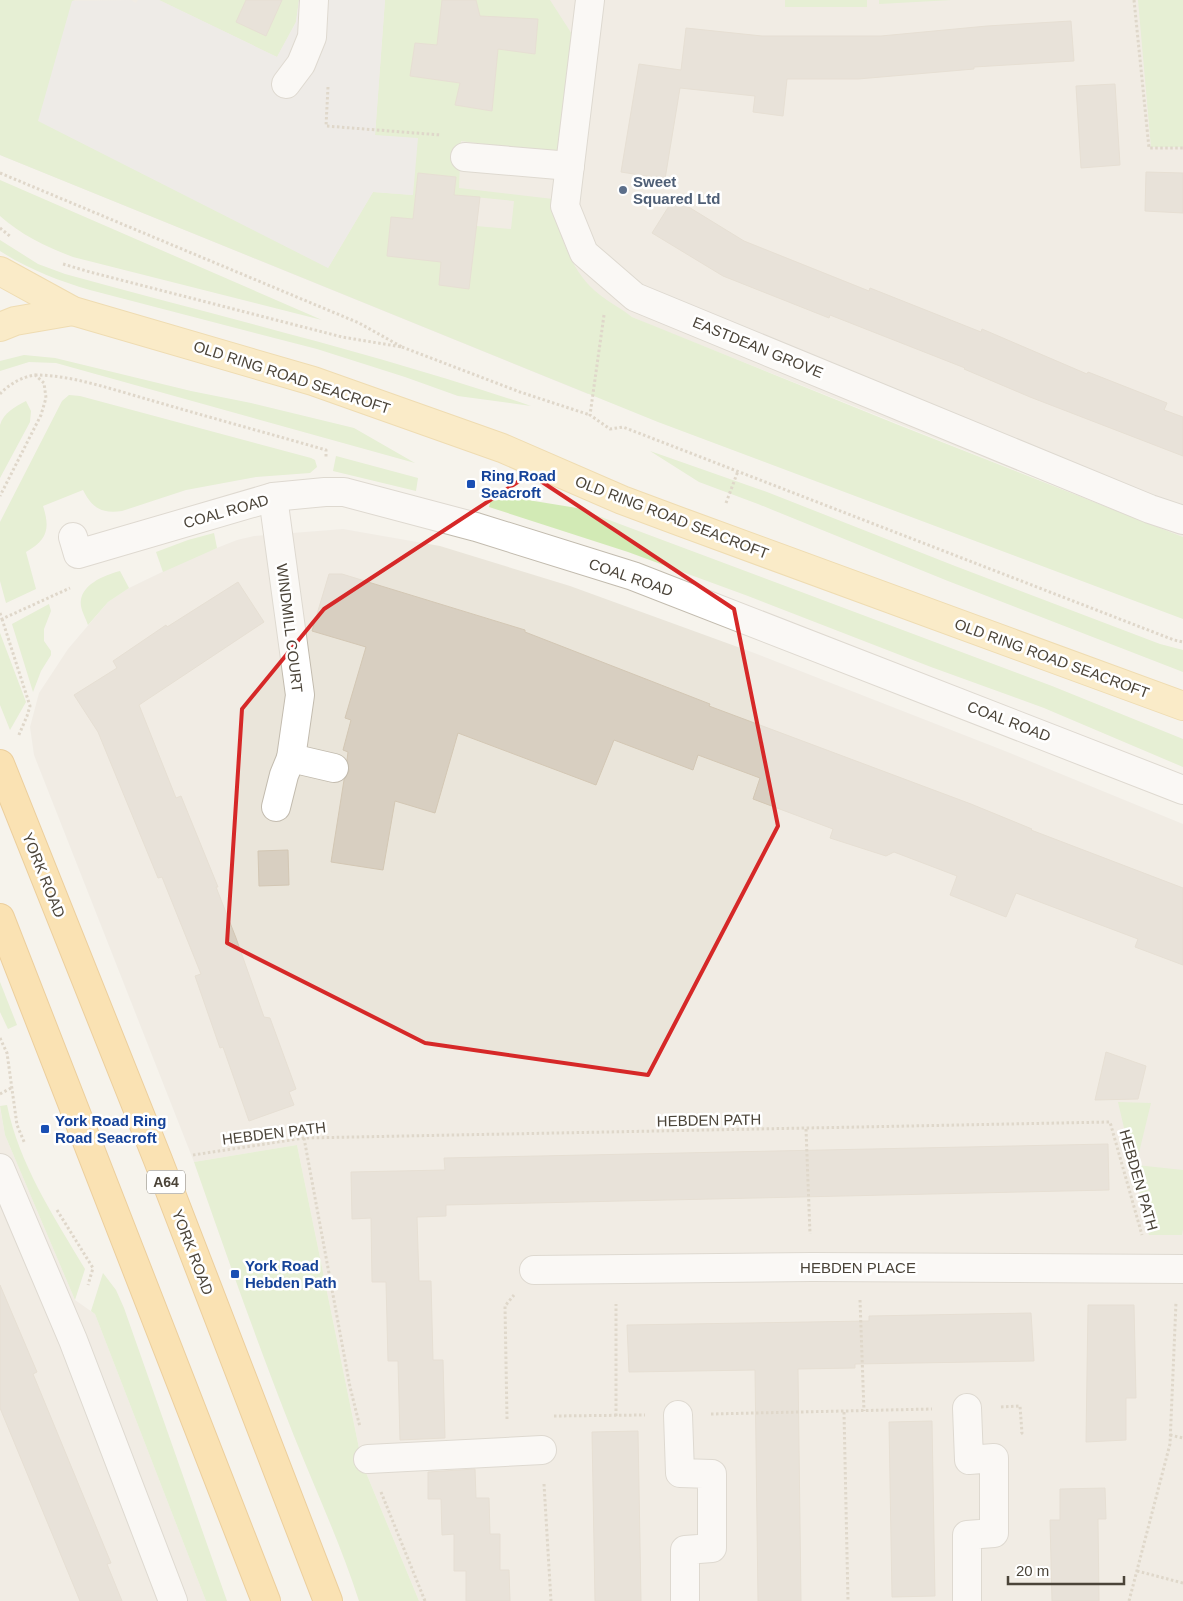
<svg xmlns="http://www.w3.org/2000/svg" width="1183" height="1601" font-family="Arial,sans-serif">
<rect width="100%" height="100%" fill="#f6f3ec"/>
<g fill="#eae5da">
<polygon points="0,0 1183,0 1183,537 660,329 632,317 599,296 588,394 0,155"/>
<polygon points="343,529 440,546 570,586 757,654 1005,751 1183,824 1183,1601 419,1601 362,1463 297,1145 194,1162 34,755 30,727 39,693 68,649 108,602 129,588 189,559 237,540 254,536"/>
<polygon points="0,1107 5,1135 75,1300 95,1314 206,1601 0,1601"/>
</g>
<g fill="#d2eab5" fill-rule="evenodd">
<path d="M0 0H75L72 1 328 268 373 192 413 195 375 136 385 0H442L437 45 415 43 410 76 460 83 456 105 492 111 498 49 535 53 538 20 480 16 476 0H550L577 42 567 155 461 141 459 188 553 199C559 234 570 272 600 295 610 303 622 309 632 317L896 424 1183 537V619L658 422 0 155ZM418 173 456 177 454 195 514 201 511 229 476 226 469 289 439 285 441 262 387 256 391 217 413 219Z"/>
<polygon points="159,0 299,0 296,22 277,57"/>
<rect x="785" y="0" width="82" height="7"/>
<polygon points="879,0 952,0 879,4"/>
<polygon points="1138,0 1183,0 1183,147 1151,147"/>
<path d="M0 180 322 320 73 257C47 247 21 235 0 216Z"/>
<path d="M0 240 38 264 65 274C221 317 378 354 531 406L458 396 405 377 317 349 90 290C59 281 28 269 0 251Z"/>
<polygon points="24,355 55,358 191,391 251,403 354,428 415,463 56,363 29,362 0,371 0,361"/>
<path d="M69 395 80 396 311 458 315 460 317 467 310 473 256 477 186 490 122 511C102 514 92 508 83 490L43 506C50 528 48 540 26 552L36 589 6 603 0 581V522L62 401Z"/>
<path d="M26 401 31 411 30 422 0 478C0 465 0 436 0 425 3 413 16 406 26 401Z"/>
<polygon points="650,451 767,492 955,566 1160,644 1183,650 1183,672 948,581 758,504 699,482"/>
<polygon points="336,456 418,478 416,491 333,471"/>
<polygon points="492,494 577,508 1052,686 1183,739 1183,767 1044,708 931,667 748,596 628,552 489,507"/>
<polygon points="214,533 217,548 163,572 156,552 188,540"/>
<path d="M120 571 129 588 108 602 88 625C86 619 82 612 81 606 78 585 105 575 120 571Z"/>
<polygon points="49,604 51,611 44,629 44,641 51,651 51,655 41,671 33,692 12,624"/>
<polygon points="0,633 26,702 10,730 0,705"/>
<polygon points="0,982 17,1025 8,1029 0,1012"/>
<polygon points="1118,1102 1151,1103 1136,1165 1183,1170 1183,1229 1182,1235 1149,1235"/>
<path d="M7 1105C19 1164 54 1217 85 1269L75 1300 5 1135 0 1106Z"/>
<path d="M297 1145 362 1463 419 1601H359C341 1545 316 1491 294 1436 258 1345 226 1254 194 1162Z"/>
<polygon points="103,1273 116,1290 124,1308 227,1601 206,1601 95,1314 91,1311"/>
</g>
<polygon fill="#e5e3e0" points="131,0 136,3 138,0 159,0 277,57 296,22 299,0 385,0 375,135 418,138 413,195 373,192 328,268 38,121 72,1"/>
<g fill="#d8cfc1" stroke="#d3c7b4">
<polygon points="246,0 282,0 266,36 236,22"/>
<polygon points="442,0 476,0 480,16 538,19 535,54 498,49 492,111 455,105 460,83 410,76 415,43 437,45"/>
<polygon points="1071,21 1074,61 974,67 974,69 858,79 787,79 783,116 753,112 755,96 680,88 665,179 621,172 639,64 681,70 686,28 762,36 881,36 987,26"/>
<polygon points="1115,84 1120,165 1081,168 1076,86"/>
<polygon points="1146,172 1183,173 1183,213 1145,211"/>
<polygon points="418,173 456,177 454,195 480,197 469,289 439,285 441,262 387,256 391,217 413,219"/>
<polygon points="674,198 744,241 869,291 870,288 981,332 982,329 1087,374 1088,372 1167,403 1164,410 1183,417 1183,456 1030,397 964,369 965,368 830,315 829,318 723,276 652,233"/>
<polygon points="329,574 342,574 525,630 525,632 710,704 709,706 971,804 1032,829 1031,830 1183,888 1183,965 1135,947 1138,939 1016,893 1006,917 950,895 957,876 894,852 886,856 830,838 833,829 753,799 760,778 698,755 693,770 614,740 596,785 458,733 435,813 395,801 383,870 331,862 344,780 349,771 347,760 348,752 343,750 351,720 345,718 366,647 312,631"/>
<polygon points="238,582 264,622 139,705 176,798 181,796 218,887 216,887 236,938 264,1017 270,1018 296,1089 289,1092 294,1105 249,1121 223,1047 220,1048 195,976 201,974 162,877 158,878 98,732 74,695 117,668 113,661 166,625 167,627"/>
<polygon points="288,850 289,885 259,886 258,851"/>
<polygon points="1106,1052 1146,1066 1138,1099 1095,1100"/>
<polygon points="1108,1144 1109,1190 446,1205 446,1216 417,1217 419,1281 431,1281 433,1360 443,1360 445,1438 400,1440 398,1361 388,1361 386,1282 372,1282 371,1218 352,1219 351,1172 445,1170 444,1158"/>
<polygon points="0,1285 37,1372 33,1374 111,1563 107,1564 122,1601 80,1601 0,1408"/>
<polygon points="1088,1305 1134,1305 1136,1398 1126,1398 1126,1440 1086,1442"/>
<polygon points="1031,1313 1034,1361 855,1364 855,1368 798,1369 801,1601 758,1601 755,1370 629,1372 627,1325 869,1321 869,1316"/>
<polygon points="932,1421 935,1596 892,1597 889,1422"/>
<polygon points="638,1431 641,1601 595,1601 592,1432"/>
<polygon points="475,1469 476,1498 489,1498 490,1534 500,1534 500,1570 509,1570 510,1601 466,1601 466,1571 454,1571 454,1534 442,1535 441,1499 428,1499 428,1472"/>
<polygon points="1105,1488 1106,1519 1098,1519 1099,1601 1052,1601 1050,1520 1060,1520 1060,1489"/>
</g>
<g fill="none" stroke-linecap="round" stroke-linejoin="round">
<g stroke="#c2bbae" stroke-width="30">
<g id="minor">
<polyline points="590,0 565,206 584,253 635,297 1150,509 1183,520"/>
<polyline points="286,84 301,64 312,37 314,0"/>
<polyline points="465,157 570,166"/>
<polyline points="273,497 300,695 291,758"/>
<polyline points="73,537 78,554 273,497 325,492 344,492 476,527 633,576 1183,790"/>
<polyline points="276,807 284,775 291,758 334,768"/>
<polyline points="0,1168 73,1340 173,1601"/>
<polyline points="534,1270 812,1267 1183,1269"/>
<polyline points="678,1415 680,1473 712,1474 712,1548 685,1550 685,1601"/>
<polyline points="368,1459 542,1450"/>
<polyline points="967,1601 967,1535 994,1533 994,1458 969,1460 967,1408"/>
</g>
</g>
<g stroke="#e6c16a" stroke-width="30">
<g id="major">
<polyline points="0,271 73,311 313,381 502,448 622,500 681,522 1183,706"/>
<polyline points="0,327 15,321 73,311"/>
</g>
</g>
<g stroke="#e0a43c" stroke-width="30">
<g id="highway">
<polyline points="0,764 158,1160 328,1601"/>
<polyline points="0,918 266,1601"/>
</g>
</g>
<g stroke="#c4b79f" stroke-width="3" stroke-dasharray="2.5 2.5" stroke-linecap="butt">
<polyline points="1134,0 1149,148 1183,148"/>
<polyline points="328,87 326,126 441,135"/>
<polyline points="0,173 359,323 402,347 342,337 90,272 63,264"/>
<polyline points="0,228 11,237"/>
<polyline points="604,315 590,415 610,429 623,427 1174,640 1183,642"/>
<polyline points="402,347 520,392 590,415"/>
<path d="M35 375C72 375 114 390 150 400 208 417 267 433 326 450V458"/>
<path d="M0 394C9 384 22 377 35 375L44 383 46 398 41 415 0 496"/>
<polyline points="726,503 738,471"/>
<polyline points="0,613 2,619 70,588"/>
<polyline points="2,619 30,706 27,716 18,737"/>
<polyline points="0,1038 7,1053 17,1125 25,1144"/>
<polyline points="0,1094 11,1088"/>
<polyline points="806,1129 810,1234"/>
<polyline points="304,1138 350,1387 360,1427"/>
<polyline points="193,1155 304,1138 1110,1122 1142,1235"/>
<polyline points="57,1210 93,1268 88,1285"/>
<polyline points="860,1300 864,1411"/>
<polyline points="1001,1407 1020,1406 1022,1433 1019,1435"/>
<polyline points="844,1412 848,1601"/>
<polyline points="711,1414 932,1409"/>
<polyline points="554,1416 645,1415"/>
<polyline points="616,1416 616,1304"/>
<polyline points="507,1419 505,1306 514,1295"/>
<polyline points="1170,1435 1183,1438"/>
<polyline points="544,1484 551,1601"/>
<polyline points="381,1492 425,1601"/>
<polyline points="1137,1571 1183,1583"/>
<polyline points="1129,1601 1170,1444 1176,1302"/>
</g>
<use href="#minor" stroke="#fff" stroke-width="28"/>
<use href="#major" stroke="#ffe39c" stroke-width="28"/>
<use href="#highway" stroke="#ffcf6e" stroke-width="28"/>
</g>
<path d="M0 0H1183V1601H0ZM530 474 734 609 778 826 648 1075 425 1043 227 943 242 709 324 609Z" fill="#f6f3ec" fill-opacity=".55" fill-rule="evenodd"/>
<path fill="none" stroke="#d62828" stroke-width="4" stroke-linejoin="round" d="M530 474 734 609 778 826 648 1075 425 1043 227 943 242 709 324 609Z"/>
<circle fill="#5c6f8a" stroke="#fff" stroke-width="2" cx="623" cy="190" r="5"/>
<g fill="#1a4fb4" stroke="#fff" stroke-width="2">
<rect x="466" y="479" width="10" height="10" rx="2.5"/>
<rect x="40" y="1124" width="10" height="10" rx="2.5"/>
<rect x="230" y="1269" width="10" height="10" rx="2.5"/>
</g>
<g text-anchor="middle" dominant-baseline="central" stroke-width="5" stroke-linejoin="round" paint-order="stroke">
<rect fill="#fff" stroke="#817c74" stroke-width="1" x="147" y="1170.5" width="38" height="23" rx="4"/>
<g font-size="14" font-weight="bold" fill="#4b4439">
<text x="166" y="1182">A64</text>
</g>
<g font-size="15" font-weight="bold" fill="#4e5e75" stroke="#fff" text-anchor="start">
<text x="633" y="181">Sweet<tspan x="633" dy="17">Squared Ltd</tspan></text>
</g>
<g font-size="15" fill="#4b4439" stroke="#fff">
<text transform="translate(758 347) rotate(22)">EASTDEAN GROVE</text>
<text transform="translate(292 377) rotate(18)">OLD RING ROAD SEACROFT</text>
<text transform="translate(226 511) rotate(-16)">COAL ROAD</text>
<text transform="translate(672 517) rotate(21)">OLD RING ROAD SEACROFT</text>
<text transform="translate(631 577) rotate(19)">COAL ROAD</text>
<text transform="translate(290 628) rotate(83)">WINDMILL COURT</text>
<text transform="translate(1052 658) rotate(20)">OLD RING ROAD SEACROFT</text>
<text transform="translate(1009 721) rotate(21)">COAL ROAD</text>
<text transform="translate(44 875) rotate(68)">YORK ROAD</text>
<text transform="translate(709 1120) rotate(-1)">HEBDEN PATH</text>
<text transform="translate(274 1133) rotate(-7)">HEBDEN PATH</text>
<text transform="translate(1139 1180) rotate(74)">HEBDEN PATH</text>
<text transform="translate(193 1252) rotate(69)">YORK ROAD</text>
<text x="858" y="1267">HEBDEN PLACE</text>
</g>
<g font-size="15" font-weight="bold" fill="#164399" stroke="#fff" text-anchor="start">
<text x="481" y="475">Ring Road<tspan x="481" dy="17">Seacroft</tspan></text>
<text x="55" y="1120">York Road Ring<tspan x="55" dy="17">Road Seacroft</tspan></text>
<text x="245" y="1265">York Road<tspan x="245" dy="17">Hebden Path</tspan></text>
</g>
</g>
<path d="M1008 1576v8h116v-8" fill="none" stroke="#4b4439" stroke-width="2.5"/>
<text x="1016" y="1576" font-size="15" fill="#4b4439" stroke="#ffffff" stroke-width="4" paint-order="stroke">20 m</text>
</svg>
